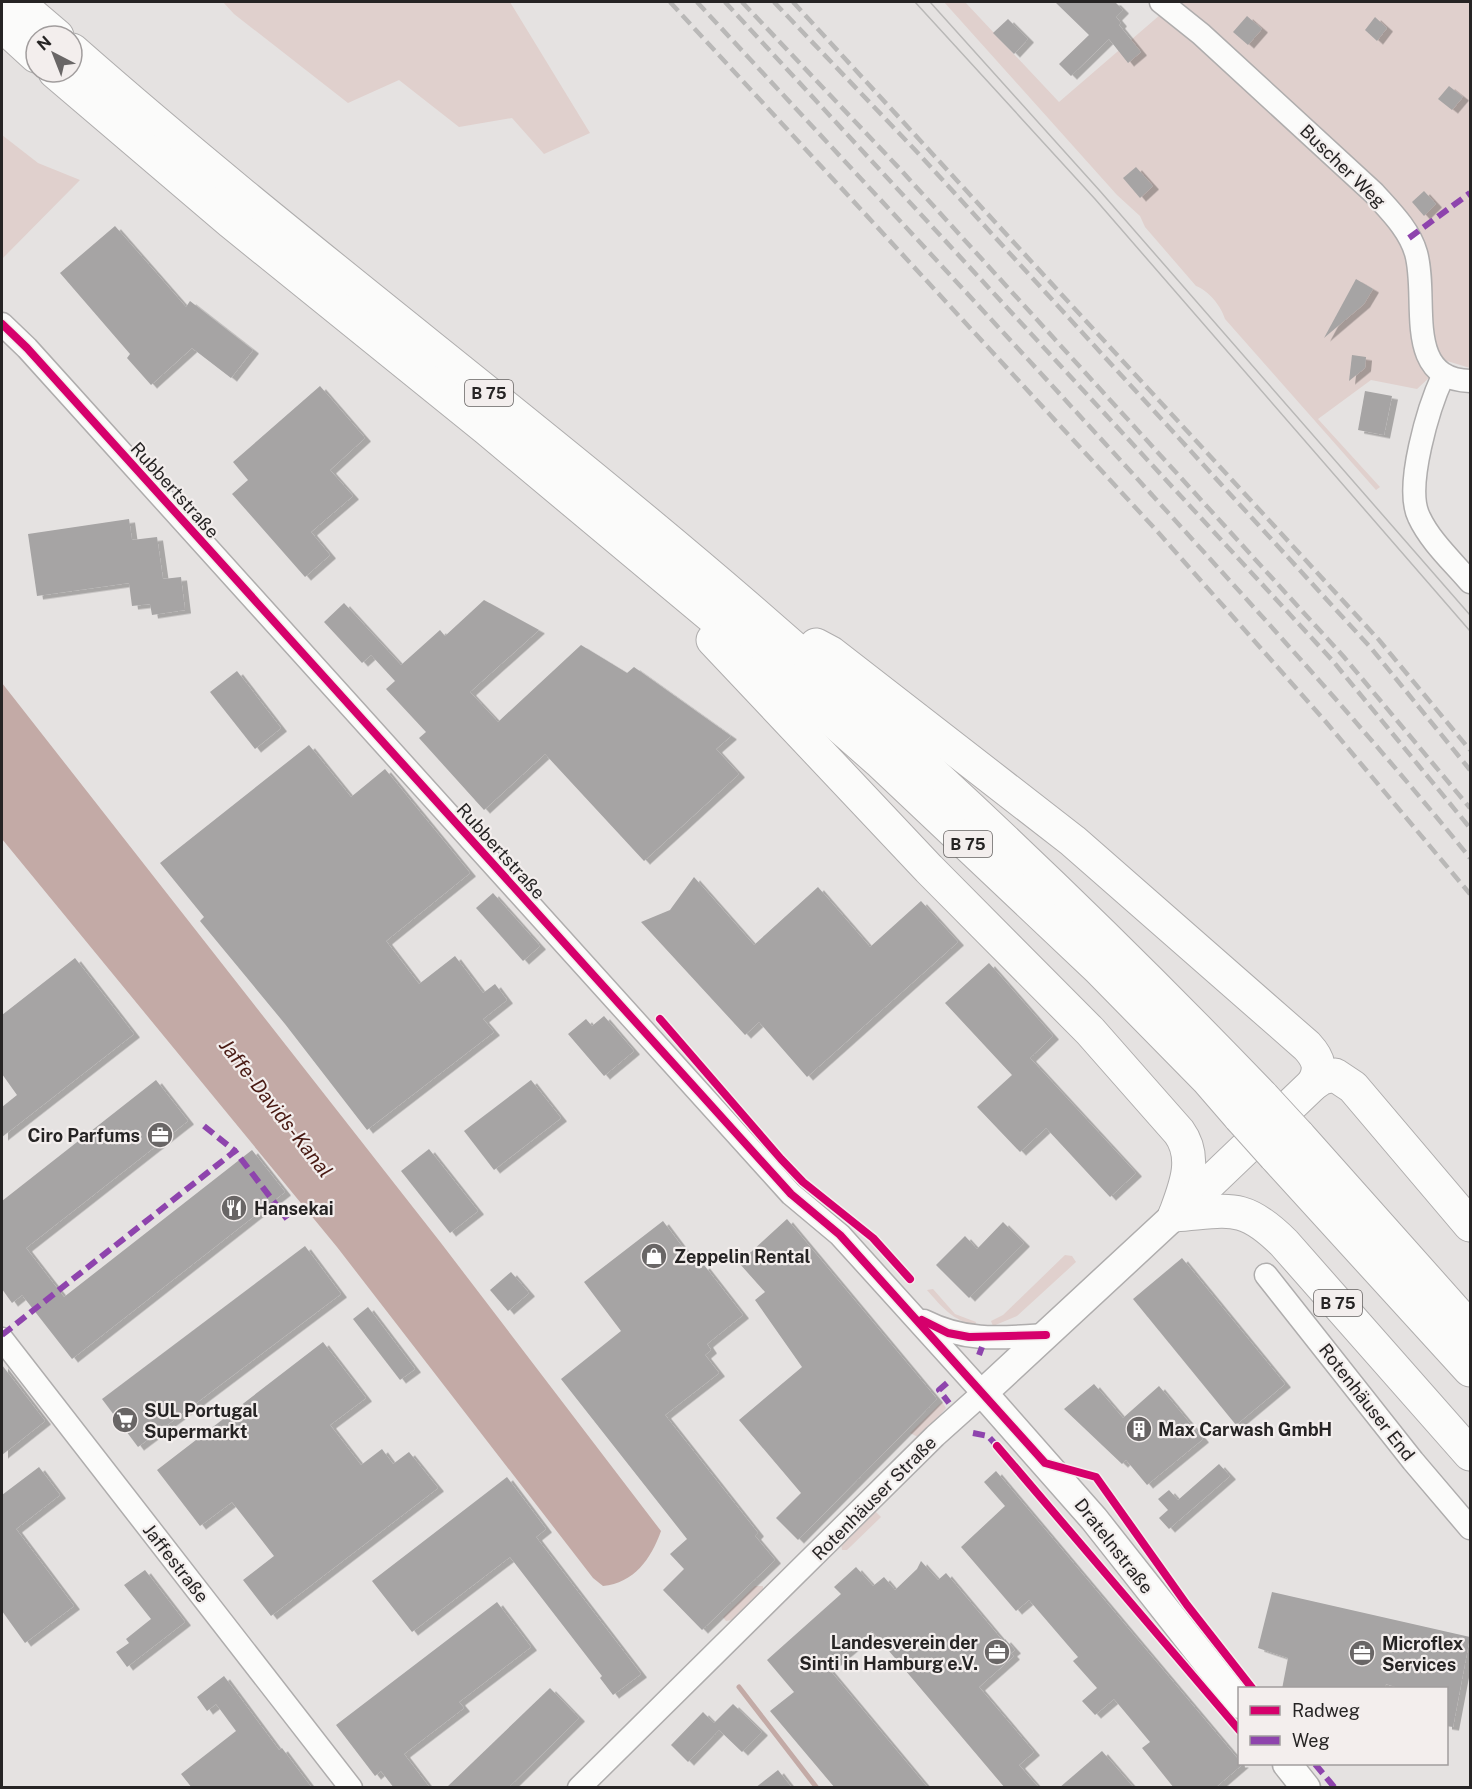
<svg xmlns="http://www.w3.org/2000/svg" width="1472" height="1789" font-family="'Public Sans',sans-serif">
<defs>
<filter id="shadow"><feDropShadow dx="6" dy="3.5" stdDeviation="0" flood-color="#0004"/></filter>
</defs>
<rect width="100%" height="100%" fill="#e5e2e1"/>
<g fill="#e0d0cd">
<polygon points="223,2 510,2 590,133 544,154 512,118 459,127 399,80 348,103 234,14"/>
<path d="M944 2H965L1059 102 1175 2H1470V368L1447 361 1417 389 1371 380 1318 419 1380 487 1376 490 1225 319C1221 306 1209 291 1196 286L1145 227 1140 216 1117 195Z"/>
<polygon points="2,135 38,163 80,180 2,259"/>
<polygon points="1065,1255 1072,1256 1076,1262 1017,1316 993,1326 991,1321 1003,1315"/>
<path d="M933 1289 955 1314 976 1322 975 1325C953 1321 941 1306 927 1290Z"/>
<polygon points="942,1402 946,1408 920,1438 910,1433"/>
<polygon points="875,1511 881,1517 847,1550 842,1550 841,1543"/>
<polygon points="755,1586 763,1586 763,1592 733,1620 726,1621 723,1617"/>
</g>
<path fill="#c3aaa6" d="M2 683 441 1243 661 1531C651 1559 634 1583 603 1586L593 1578 337 1247 2 839Z"/>
<g fill="none" stroke-linecap="round" stroke-linejoin="round">
<polyline stroke="#c3aaa6" stroke-width="5" points="739,1687 817,1788"/>
</g>
<g fill="#a6a4a4" filter="url(#shadow)">
<polygon points="1055,2 1115,2 1123,10 1116,17 1121,23 1119,25 1141,52 1128,63 1109,39 1071,76 1059,64 1089,35"/>
<polygon points="1247,16 1262,29 1248,45 1233,32"/>
<polygon points="1375,17 1387,28 1377,41 1365,30"/>
<polygon points="1008,19 1028,39 1014,54 993,33"/>
<polygon points="1449,86 1463,97 1452,110 1438,99"/>
<polygon points="1136,167 1153,186 1140,198 1123,178"/>
<polygon points="1424,191 1436,204 1424,216 1412,202"/>
<polygon points="115,226 186,307 190,301 253,350 231,378 192,348 151,385 127,358 130,354 60,273"/>
<polygon points="1356,279 1373,289 1364,304 1324,338"/>
<polygon points="1352,355 1366,357 1365,368 1349,381"/>
<polygon points="320,386 365,438 330,470 353,496 311,532 330,555 305,577 232,494 248,480 233,462"/>
<polygon points="1365,391 1392,396 1384,435 1358,430"/>
<polygon points="129,519 132,540 157,537 163,579 181,577 185,610 152,615 150,604 132,606 129,583 37,596 28,534"/>
<polygon points="484,600 539,630 470,692 498,722 581,645 627,673 634,667 731,736 716,749 739,774 644,861 545,754 484,810 419,738 426,732 386,689 395,681 371,655 362,663 324,622 344,603 401,665 440,630 445,636"/>
<polygon points="237,671 281,728 255,749 210,692"/>
<polygon points="309,745 351,797 385,769 470,873 386,941 419,984 455,956 483,993 495,984 507,1000 483,1019 494,1032 367,1130 285,1024 200,921 204,917 160,863"/>
<polygon points="694,877 754,945 818,887 870,947 921,901 958,942 807,1077 759,1022 745,1035 641,922 670,910"/>
<polygon points="493,893 540,946 523,961 476,908"/>
<polygon points="75,958 134,1034 2,1137 2,1107 17,1095 2,1074 2,1015"/>
<polygon points="989,963 1053,1036 1030,1058 1136,1173 1110,1197 1046,1128 1020,1152 977,1107 1012,1075 945,1003"/>
<polygon points="604,1016 634,1051 604,1076 568,1034 586,1019 592,1026"/>
<polygon points="156,1080 188,1121 26,1248 64,1297 252,1150 285,1192 72,1359 22,1295 12,1303 2,1289 2,1201"/>
<polygon points="531,1080 561,1118 494,1170 464,1131"/>
<polygon points="429,1149 478,1211 450,1233 401,1171"/>
<polygon points="787,1219 937,1399 798,1540 776,1518 801,1493 739,1420 802,1367 755,1300 765,1292 739,1263"/>
<polygon points="663,1221 699,1269 704,1265 743,1315 707,1344 711,1350 705,1355 719,1373 665,1415 758,1533 755,1536 775,1560 702,1630 663,1590 684,1569 670,1554 687,1539 561,1379 621,1331 584,1282"/>
<polygon points="1003,1222 1024,1243 969,1298 936,1265 965,1236 977,1249"/>
<polygon points="305,1246 341,1294 138,1447 102,1399"/>
<polygon points="1182,1258 1285,1384 1236,1425 1133,1299"/>
<polygon points="511,1272 529,1293 508,1311 490,1290"/>
<polygon points="368,1307 415,1369 400,1380 353,1319"/>
<polygon points="323,1342 366,1398 330,1425 361,1465 382,1449 393,1464 409,1452 438,1488 271,1616 243,1580 274,1556 232,1502 200,1526 157,1470"/>
<polygon points="2,1365 45,1421 2,1455"/>
<polygon points="1094,1384 1123,1418 1159,1386 1203,1439 1147,1485 1126,1460 1122,1464 1064,1409"/>
<polygon points="1219,1464 1230,1476 1169,1529 1159,1518 1168,1510 1158,1499 1169,1490 1178,1500"/>
<polygon points="39,1467 60,1495 16,1529 74,1606 25,1643 2,1611 2,1495"/>
<polygon points="996,1471 1238,1759 1239,1764 1243,1764 1215,1788 1174,1788 1142,1748 1150,1742 1114,1699 1095,1715 1082,1701 1097,1688 1073,1661 1078,1657 1029,1600 1016,1611 961,1547 1005,1506 984,1482"/>
<polygon points="507,1477 546,1529 536,1537 641,1674 613,1695 600,1678 602,1676 510,1557 412,1632 372,1581"/>
<polygon points="921,1561 938,1580 946,1573 1003,1641 1005,1639 1015,1650 1011,1653 1014,1656 979,1687 1034,1752 1019,1765 1039,1788 1005,1788 872,1631 828,1668 928,1788 835,1788 770,1711 794,1692 767,1660 841,1594 834,1587 856,1567 873,1586 884,1577 895,1590 917,1569"/>
<polygon points="145,1570 185,1622 127,1667 116,1652 129,1643 126,1639 151,1619 124,1585"/>
<polygon points="1272,1592 1470,1637 1453,1727 1446,1726 1446,1689 1402,1689 1386,1684 1385,1689 1282,1689 1288,1658 1258,1648"/>
<polygon points="497,1602 531,1647 459,1702 464,1708 404,1754 430,1788 394,1788 381,1771 375,1776 336,1725"/>
<polygon points="224,1676 279,1750 282,1748 312,1788 192,1788 181,1774 236,1731 216,1704 207,1711 197,1697"/>
<polygon points="550,1688 579,1718 508,1788 446,1788"/>
<polygon points="733,1704 762,1732 742,1752 719,1730 688,1762 671,1745 703,1712 714,1723"/>
<polygon points="1102,1751 1134,1788 1059,1788"/>
<polygon points="778,1770 792,1788 755,1788"/>
</g>
<g fill="none" stroke-linecap="round" stroke-linejoin="round">
<g stroke="#afadad" stroke-width="25">
<g id="minor">
<path d="M1161 2 1201 34 1374 193C1390 211 1409 229 1416 253 1429 298 1402 379 1470 381"/>
<polyline points="2,324 27,348 791,1194 840,1235 983,1393 935,1436 579,1788"/>
<path d="M1443 376C1429 406 1404 487 1419 517 1430 541 1453 562 1470 582"/>
<polyline points="1266,1275 1413,1461 1470,1528"/>
<path d="M924 1321C965 1342 1001 1338 1046 1335"/>
<polyline points="2,1339 351,1788"/>
</g>
</g>
<g stroke="#afadad" stroke-width="31">
<g id="major">
<polyline points="1175,1215 983,1393 1094,1519 1240,1704"/>
<polyline points="1287,1764 1306,1788"/>
</g>
</g>
<g stroke="#afadad" stroke-width="35">
<g id="highway">
<polyline points="17,2 57,36"/>
<polyline points="2,25 36,56"/>
<path d="M72 50C291 243 527 417 748 608 927 763 1099 926 1263 1097"/>
<polyline points="55,72 231,222 487,429 765,661 879,761 1098,968 1208,1080 1240,1117"/>
<path d="M713 640 929 869 1090 1031 1179 1132C1198 1158 1185 1188 1175 1215"/>
<path d="M816 645 831 653 1073 841 1307 1046C1319 1059 1322 1069 1313 1084"/>
<polyline points="1298,1135 1470,1328"/>
<polyline points="1275,1156 1470,1370"/>
<polyline points="1179,1212 1313,1084 1322,1078 1335,1075 1353,1087 1470,1225"/>
<path d="M1175 1215C1229 1211 1243 1202 1284 1243L1470 1454"/>
</g>
</g>
<use href="#minor" stroke="#fbfbfa" stroke-width="22"/>
<use href="#major" stroke="#fbfbfa" stroke-width="28"/>
<use href="#highway" stroke="#fbfbfa" stroke-width="33"/>
<g stroke="#b9b8b7" stroke-width="1.5">
<polyline points="915,2 1095,199 1470,631"/>
<polyline points="930,2 1100,191 1470,615"/>
</g>
<g stroke="#b9b8b7" stroke-width="4.5" stroke-dasharray="12 6" stroke-linecap="butt">
<polyline points="670,2 1157,531 1326,722 1470,894"/>
<path d="M697 2C849 166 1002 330 1153 496 1261 615 1369 733 1470 858"/>
<polyline points="725,2 1332,660 1470,828"/>
<polyline points="742,2 899,168 1344,657 1470,808"/>
<polyline points="774,2 917,152 1371,648 1470,770"/>
<polyline points="793,2 1379,640 1470,750"/>
</g>
<g stroke="#afadad" stroke-width="35" stroke-linecap="butt">
<g id="highway-bridge">
<polyline points="1263,1097 1298,1135"/>
<polyline points="1240,1117 1275,1156"/>
</g>
</g>
<use href="#highway-bridge" stroke="#fbfbfa" stroke-width="33"/>
<g stroke="#8e44ad" stroke-width="6" stroke-dasharray="12 6" stroke-linecap="butt">
<polyline points="1409,238 1470,193"/>
<polyline points="204,1126 235,1151"/>
<polyline points="2,1335 235,1151 287,1219"/>
<polyline points="979,1355 982,1347"/>
<polyline points="947,1383 939,1390 949,1403"/>
<polyline points="973,1433 988,1436 997,1446 1001,1442"/>
<polyline points="1315,1764 1335,1788"/>
</g>
<g stroke="#f3eeed" stroke-width="11">
<g id="cycleway">
<polyline points="2,324 27,348 791,1194 840,1235 1045,1463 1096,1477 1187,1605 1252,1688"/>
<polyline points="660,1019 781,1159 803,1182 873,1238 910,1279"/>
<polyline points="922,1320 948,1333 969,1337 1046,1335"/>
<polyline points="997,1446 1240,1731"/>
</g>
</g>
<use href="#cycleway" stroke="#d6006c" stroke-width="8"/>
</g>
<defs>
<g id="office-disc" transform="scale(1.35)"><circle r="9.5" fill="#696666" stroke="#f3eeed"/><path d="M-6-3h4V-5.5h4V-3h4V5H-6ZM-1-4.5V-3h2v-1.5ZM-6 0V1H6V0Z" fill="#fff"/></g>
<g id="restaurant-disc" transform="scale(1.35)"><circle r="9.5" fill="#696666" stroke="#f3eeed"/><path d="M-5-6h1v4h1v-4h1v4h1v-4h1v5L-1.5 .5V6h-2V.5L-5-1ZM5-6V6H3V1.5H1.5Q1.5-4 5-6Z" fill="#fff"/></g>
<g id="shop-disc" transform="scale(1.35)"><circle r="9.5" fill="#696666" stroke="#f3eeed"/><path d="M-5-2.5h2.3a2.7 3.5 0 0 1 5.4 0H5L5.5 6h-11ZM-1.5-2.5h3a1.5 2.3 0 0 0-3 0Z" fill="#fff"/></g>
<g id="supermarket-disc" transform="scale(1.35)"><circle r="9.5" fill="#696666" stroke="#f3eeed"/><path d="M-6-5.5h2.5l.6 2H6L4.5 2H-2.5L-4.4-4H-6ZM-1.5 3.2a1.3 1.3 0 1 0 .1 0ZM3 3.2a1.3 1.3 0 1 0 .1 0Z" fill="#fff"/></g>
<g id="building-disc" transform="scale(1.35)"><circle r="9.5" fill="#696666" stroke="#f3eeed"/><path d="M-4-6H4V6H1V3H-1V6H-4ZM-2.5-4.3h1.7v1.8h-1.7ZM.8-4.3h1.7v1.8H.8ZM-2.5-1h1.7V.8h-1.7ZM.8-1h1.7V.8H.8Z" fill="#fff"/></g>
</defs>
<g fill-rule="evenodd">
<use href="#office-disc" x="160" y="1135"/>
<use href="#restaurant-disc" x="234" y="1208"/>
<use href="#shop-disc" x="654" y="1256"/>
<use href="#supermarket-disc" x="125" y="1420"/>
<use href="#building-disc" x="1139" y="1429"/>
<use href="#office-disc" x="997" y="1652"/>
<use href="#office-disc" x="1362" y="1653"/>
</g>
<g text-anchor="middle" dominant-baseline="central" stroke-width="4.5" stroke-linejoin="round" paint-order="stroke">
<g fill="#f3eeed" stroke="#646160" stroke-width="1.5">
<rect x="465" y="380" width="48" height="26" rx="4.5"/>
<rect x="944" y="831" width="48" height="26" rx="4.5"/>
<rect x="1314" y="1290" width="48" height="26" rx="4.5"/>
</g>
<g font-size="16" font-weight="bold" fill="#262424">
<text x="489" y="393">B 75</text>
<text x="968" y="844">B 75</text>
<text x="1338" y="1303">B 75</text>
</g>
<g font-size="18" fill="#262424" stroke="#f3eeed">
<text transform="translate(1343 166) rotate(44)">Buscher Weg</text>
<text transform="translate(175 490) rotate(48)">Rubbertstraße</text>
<text transform="translate(501 851) rotate(48)">Rubbertstraße</text>
<text transform="translate(1367 1402) rotate(52)">Rotenhäuser End</text>
<text transform="translate(874 1498) rotate(-45)">Rotenhäuser Straße</text>
<text transform="translate(1114 1546) rotate(52)">Dratelnstraße</text>
<text transform="translate(176 1563) rotate(52)">Jaffestraße</text>
</g>
<g font-size="18" font-weight="bold" fill="#262424" stroke="#f3eeed" text-anchor="start">
<text x="140" y="1135" text-anchor="end">Ciro Parfums</text>
<text x="254" y="1208">Hansekai</text>
<text x="674" y="1256">Zeppelin Rental</text>
<text x="144" y="1410">SUL Portugal<tspan x="144" dy="21">Supermarkt</tspan></text>
<text x="1158" y="1429">Max Carwash GmbH</text>
<text x="978" y="1642" text-anchor="end">Landesverein der<tspan x="978" dy="21">Sinti in Hamburg e.V.</tspan></text>
<text x="1382" y="1643">Microflex<tspan x="1382" dy="21">Services</tspan></text>
</g>
<g font-size="20" font-style="italic" fill="#481912" stroke="#f3eeed">
<text transform="translate(276 1108) rotate(52)">Jaffe-Davids-Kanal</text>
</g>
</g>
<rect width="1472" height="1789" fill="none" stroke="#262424" stroke-width="6"/>
<rect x="1238" y="1687" width="210" height="78" fill="#f3eeed" stroke="#a19d9d" stroke-width="1.5"/>
<rect x="1250" y="1706" width="30" height="9" fill="#d6006c" stroke="#a19d9d" stroke-width="1.5"/>
<text x="1292" y="1717" font-size="18" fill="#262424">Radweg</text>
<rect x="1250" y="1736" width="30" height="9" fill="#8e44ad" stroke="#a19d9d" stroke-width="1.5"/>
<text x="1292" y="1747" font-size="18" fill="#262424">Weg</text>
<g transform="translate(54 54) rotate(318)"><circle r="28" fill="#f3eeed" stroke="#a19d9d" stroke-width="1.5"/>
<path d="M0-4.5L10 22L0 15L-10 22Z" fill="#696666"/>
<text y="-9" font-size="16" font-weight="bold" text-anchor="middle" fill="#262424">N</text>
</g>
</svg>
